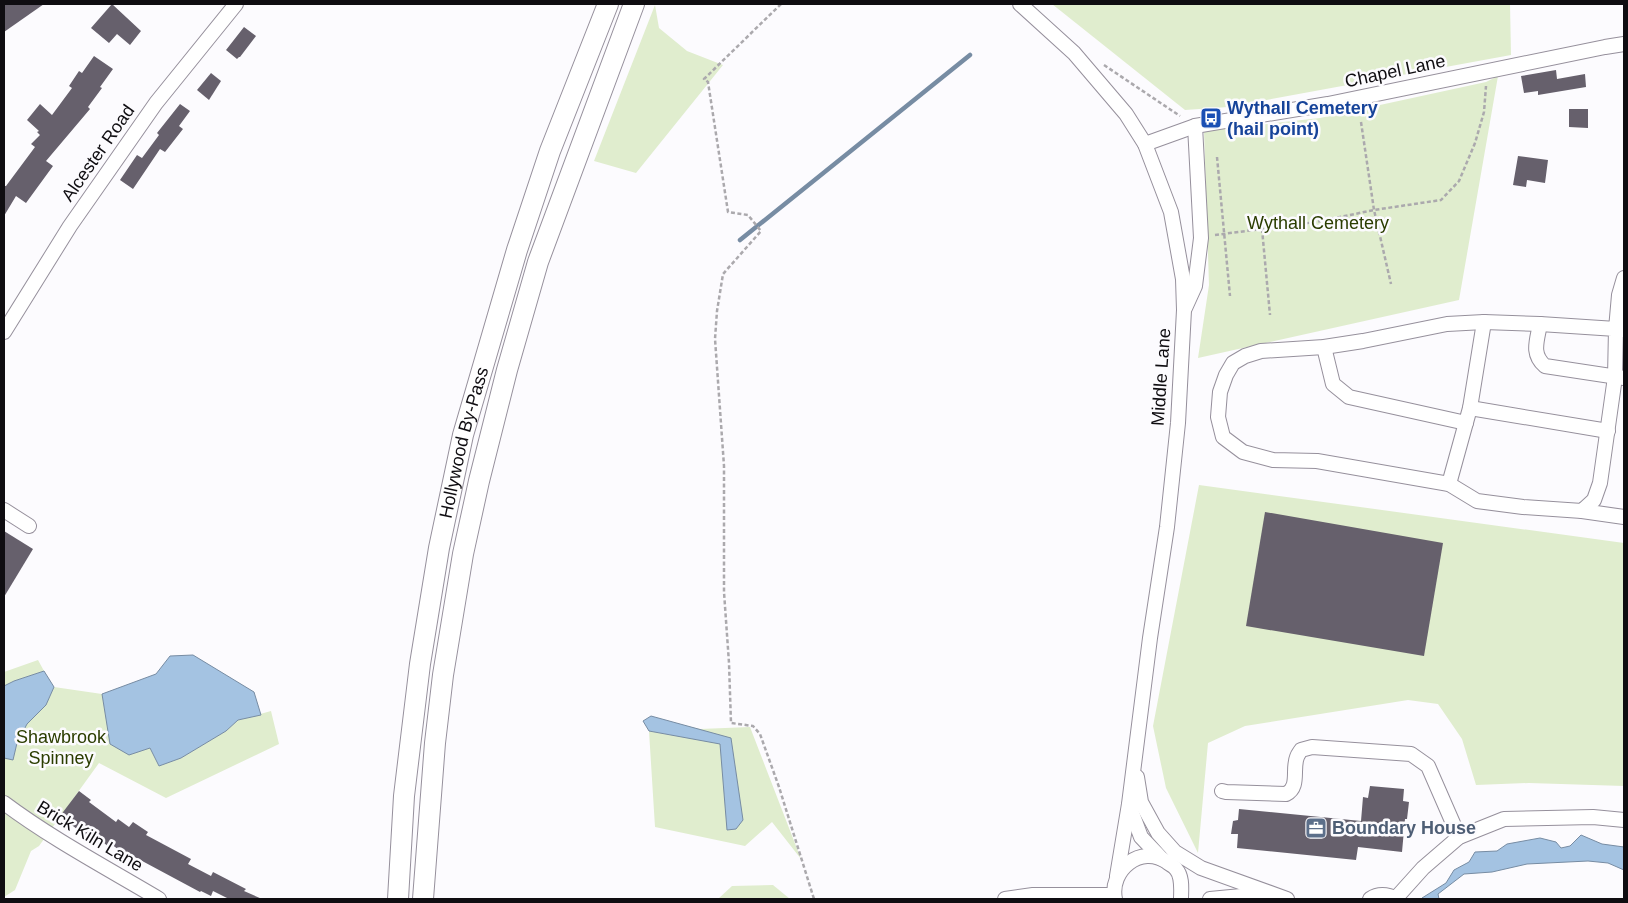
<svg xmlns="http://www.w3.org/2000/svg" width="1628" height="903" font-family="Arial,sans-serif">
<rect width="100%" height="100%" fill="#fcfbfe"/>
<g fill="#e0edce">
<polygon points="1052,4 1510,4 1511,55 1228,107 1185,110"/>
<polygon points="655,5 659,28 687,51 723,65 636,173 594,161"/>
<polygon points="1498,76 1459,300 1198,358 1209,285 1204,131 1320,118 1486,82"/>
<polygon points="1199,485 1624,543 1624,786 1529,783 1476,785 1462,739 1438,704 1408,700 1245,726 1208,743 1198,853 1166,788 1153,726"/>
<polygon points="38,660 44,671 14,681 4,686 4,672"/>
<polygon points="54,687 102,694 111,744 150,748 159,766 181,758 226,731 238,720 271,711 279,744 166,798 99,763 39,846 31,851 15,890 4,897 4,758 13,760 17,743 27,724 46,705"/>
<polygon points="670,722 700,729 750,727 801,859 772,822 745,846 655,827 649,731 671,735"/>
<polygon points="773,885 790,899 718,899 732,886"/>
</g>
<g fill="#a4c3e2" stroke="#778ca3">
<polygon points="193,655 254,692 261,715 238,720 226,731 181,758 159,766 150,748 129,755 110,744 102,694 156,674 170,656"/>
<polygon points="44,671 54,687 46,705 27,724 17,743 13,760 4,758 4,686 14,681"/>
<polygon points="651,716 731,738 743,820 736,829 727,830 720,744 649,731 643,721"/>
<polygon points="1581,835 1602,844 1624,847 1624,870 1608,863 1588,861 1527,864 1492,872 1464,874 1438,894 1439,899 1422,899 1422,898 1446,883 1454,870 1469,862 1475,852 1497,851 1507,844 1540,838 1556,842 1561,848 1570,846"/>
</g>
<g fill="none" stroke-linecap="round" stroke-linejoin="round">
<polyline stroke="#778ca3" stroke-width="4.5" points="740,240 970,55"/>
</g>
<g fill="#66606c">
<polygon points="4,4 44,4 4,32"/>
<polygon points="112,4 141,31 130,45 117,34 109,43 91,28"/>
<polygon points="244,27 256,36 240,57 239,57 237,59 226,50"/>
<polygon points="94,56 113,69 100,87 102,88 88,107 90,109 46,161 53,166 26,203 16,196 4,216 4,186 6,186 35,147 31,144 40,135 37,132 39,131 27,120 40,104 52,115 72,88 69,86 79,71 82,73"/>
<polygon points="1556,70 1557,79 1585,74 1586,87 1538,95 1538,91 1524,93 1521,76"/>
<polygon points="211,73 221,81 209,100 197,90"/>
<polygon points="180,104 190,111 179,126 183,129 165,152 160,149 133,189 120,180 137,155 142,158 159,135 157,133"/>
<polygon points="1569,109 1588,109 1588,128 1569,127"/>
<polygon points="1518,156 1548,160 1545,183 1527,180 1526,187 1513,185"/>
<polygon points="1265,512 1443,543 1424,656 1246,626"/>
<polygon points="4,531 33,549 4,597"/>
<polygon points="1370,786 1404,789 1403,801 1409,802 1407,819 1405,819 1402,852 1358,847 1356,860 1237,848 1238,834 1231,834 1233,821 1238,820 1239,809 1361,821 1363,797 1368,798"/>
<polygon points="79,791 91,800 89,802 116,822 118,819 129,827 133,822 148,832 146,835 191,859 188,864 211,876 213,872 246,889 244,891 262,899 229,899 213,891 211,896 201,891 200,892 131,855 130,858 111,844 109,847 90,832 86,836 60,816"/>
</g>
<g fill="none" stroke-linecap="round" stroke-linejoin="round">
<g stroke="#96909c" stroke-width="16">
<g id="minor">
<polyline points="1020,4 1074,53 1126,114 1145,144 1171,212 1183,279 1184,310 1178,423 1167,527 1150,638 1129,804 1117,876"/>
<polyline points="1145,144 1195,126 1328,104 1605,47 1624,44"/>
<polyline points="1624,278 1619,295 1616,329 1615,377 1600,483 1594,500 1582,511 1523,507 1477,501 1449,484 1317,461 1273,460 1243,452 1223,437 1218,417 1220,392 1226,375 1233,363 1245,356 1261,351 1324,347 1363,341 1447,324 1484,322 1540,324 1616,329 1624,330"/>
<polyline points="1185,308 1195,286 1201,238 1195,126"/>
<path d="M1540 324C1537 341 1531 354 1545 366L1624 378"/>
<polyline points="4,332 70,226 156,103 236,4"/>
<polyline points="1324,347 1333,384 1349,397 1466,423"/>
<polyline points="1470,408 1608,431"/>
<polyline points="1449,484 1470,408 1484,322"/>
<polyline points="4,510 29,526"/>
<polyline points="1582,511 1624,517"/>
<polyline points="1137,777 1141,802 1158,833 1175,852 1201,868 1287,899"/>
<path d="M1222 791 1226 792 1286 794C1300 787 1292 769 1297 757 1298 754 1300 752 1301 750L1312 747 1411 754 1428 766 1459 837"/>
<path d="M4 803C52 839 107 868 159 899"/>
<polyline points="1129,805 1141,837 1162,859"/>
<polyline points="1396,898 1423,868 1459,837 1504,819 1593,817 1624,820"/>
<polyline points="1005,899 1033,895 1114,895"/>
<path d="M1115 899C1109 870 1141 844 1167 862 1169 864 1174 866 1176 869 1183 877 1181 890 1181 899"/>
<polyline points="1210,899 1252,895 1264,897"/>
<path d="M1370 899C1379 893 1387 894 1397 899"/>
</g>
</g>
<g stroke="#96909c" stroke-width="22">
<g id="highway">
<path id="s1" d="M398 899 404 796 420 664 439 548 463 435 517 250 550 151 608 4"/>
<polyline points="423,899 435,743 443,675 463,554 479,481 507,370 538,262 634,4"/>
</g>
</g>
<g stroke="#aba9ad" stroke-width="2.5" stroke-dasharray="4 2.5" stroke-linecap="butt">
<polyline points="781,4 704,79 708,82 728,212 748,215 761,231 723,274 717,311 715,339 724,466 724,592 729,663 731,723 753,726 760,734 779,787 814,899"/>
<polyline points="1104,65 1180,116"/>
<polyline points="1361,122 1374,210 1391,284"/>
<polyline points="1217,157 1230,296"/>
<polyline points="1262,229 1270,315"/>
<polyline points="1215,235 1316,222 1374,210 1441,200 1459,181 1475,143 1484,112 1486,86"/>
</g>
<use href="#minor" stroke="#fff" stroke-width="14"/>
<use href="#highway" stroke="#fff" stroke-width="20"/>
</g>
<defs>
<g id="bus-square" transform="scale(1.125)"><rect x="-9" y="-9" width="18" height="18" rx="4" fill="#1a4fb4" stroke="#fcfbfe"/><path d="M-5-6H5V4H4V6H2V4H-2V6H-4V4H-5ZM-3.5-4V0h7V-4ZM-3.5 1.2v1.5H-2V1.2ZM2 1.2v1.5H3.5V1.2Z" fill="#fff"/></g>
<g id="office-square" transform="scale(1.125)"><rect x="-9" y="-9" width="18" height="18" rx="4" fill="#5c6f8a" stroke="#fcfbfe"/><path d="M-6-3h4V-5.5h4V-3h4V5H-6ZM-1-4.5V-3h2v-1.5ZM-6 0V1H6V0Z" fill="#fff"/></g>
</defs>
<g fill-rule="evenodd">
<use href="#bus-square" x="1211" y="118"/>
<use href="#office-square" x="1316" y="828"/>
</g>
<g text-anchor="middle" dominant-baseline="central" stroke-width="5" stroke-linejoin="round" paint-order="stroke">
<g font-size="18" fill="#0f0d11" stroke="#fcfbfe">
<text transform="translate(1395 71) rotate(-12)">Chapel Lane</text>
<text transform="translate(98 153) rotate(-55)">Alcester Road</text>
<text transform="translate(1161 377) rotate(-86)">Middle Lane</text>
<text stroke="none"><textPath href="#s1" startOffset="462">Hollywood By-Pass</textPath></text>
<text transform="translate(90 836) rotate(31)">Brick Kiln Lane</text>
</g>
<g font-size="18" font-weight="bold" fill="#164399" stroke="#fcfbfe" text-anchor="start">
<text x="1227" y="108">Wythall Cemetery<tspan x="1227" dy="21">(hail point)</tspan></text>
</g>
<g font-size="18" fill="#2b3d00" stroke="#fcfbfe">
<text x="1318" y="223">Wythall Cemetery</text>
<text x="61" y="737">Shawbrook<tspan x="61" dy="21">Spinney</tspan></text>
</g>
<g font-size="18" font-weight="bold" fill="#4e5e75" stroke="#fcfbfe" text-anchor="start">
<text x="1332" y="828">Boundary House</text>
</g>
</g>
<rect width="1628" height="903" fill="none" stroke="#0f0d11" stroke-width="10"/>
</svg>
